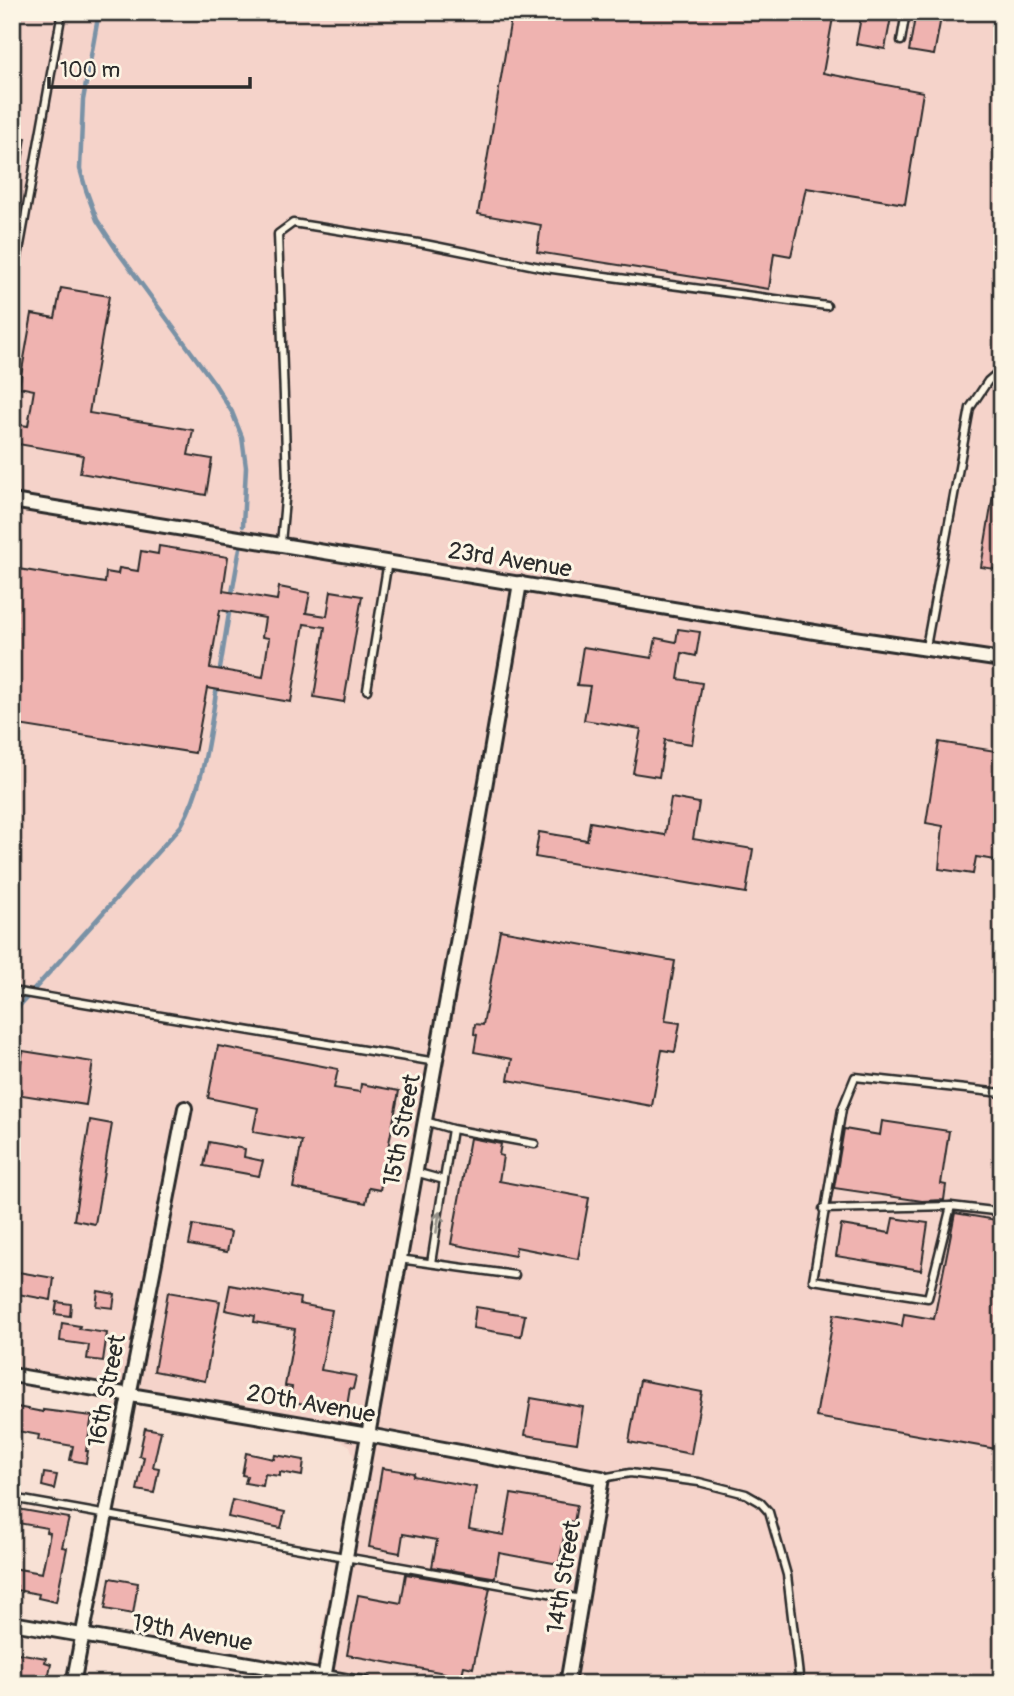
<svg xmlns="http://www.w3.org/2000/svg" width="1014" height="1696" font-family="Pangolin,sans-serif">
<rect width="100%" height="100%" fill="#f8e1d5"/>
<filter id="ink" filterUnits="userSpaceOnUse"><feTurbulence type="fractalNoise" baseFrequency=".0143" numOctaves="2"/><feDisplacementMap in="SourceGraphic" scale="14" xChannelSelector="R" yChannelSelector="G"/><feConvolveMatrix kernelMatrix="1 2 1 2 8 2 1 2 1" color-interpolation-filters="sRGB"/></filter>
<g filter="url(#ink)">
<polygon fill="#f5d3ca" points="12,12 1002,12 1002,1684 312,1682 355,1461 350,1446 340,1440 12,1384"/>
<g fill="none" stroke-linecap="round" stroke-linejoin="round">
<g stroke="#7a92a6" stroke-width="4.5">
<polyline points="99,12 83,100 80,169 86,190 97,220 118,252 214,383 232,412 242,437 246,467 243,526"/>
<polyline points="231,599 240,548"/>
<polyline points="219,675 230,607"/>
<path d="M12 1014 181 826C205 783 209 735 217 687"/>
</g>
</g>
<g fill="#efb3b0" stroke="#2b2b2b" stroke-width="2" fill-rule="evenodd">
<polygon points="512,12 834,12 823,73 923,92 905,204 806,188 791,256 774,253 769,289 537,252 541,225 478,214"/>
<polygon points="862,12 892,12 885,49 856,44"/>
<polygon points="916,12 942,12 934,55 909,51"/>
<polygon points="12,136 26,138 18,186 12,186"/>
<polygon points="61,288 109,296 89,413 193,430 188,455 212,459 206,495 80,473 83,455 12,443 15,424 28,426 34,390 19,387 32,314 55,318"/>
<polygon points="996,477 1002,477 1002,570 981,567"/>
<path d="M159 546 228 557 223 591 277 600 279 587 310 593 306 613 327 616 331 591 362 596 344 702 314 697 325 627 304 624 291 702 207 688 195 753 12 724V568L105 583 106 572 118 574 119 568 138 571 141 551 158 554ZM220 610 265 618 262 637 269 638 263 677 210 668Z"/>
<polygon points="678,629 700,632 696,656 682,653 678,679 702,683 692,744 665,740 659,777 633,773 641,729 584,720 590,686 577,685 583,647 652,658 656,638 676,642"/>
<polygon points="939,742 1002,752 1002,861 976,857 973,874 939,869 943,826 926,823"/>
<polygon points="671,798 699,803 693,839 753,849 746,893 535,857 539,832 587,840 590,822 665,835"/>
<polygon points="500,930 675,961 665,1021 680,1023 675,1052 662,1050 652,1106 508,1080 512,1059 474,1052 477,1035 474,1034 475,1024 483,1025"/>
<polygon points="218,1046 338,1069 334,1088 360,1092 361,1084 399,1091 380,1190 369,1188 366,1203 293,1188 302,1141 253,1132 258,1108 208,1098"/>
<polygon points="23,1051 93,1062 86,1105 16,1094"/>
<polygon points="90,1120 112,1124 95,1224 74,1220"/>
<polygon points="882,1121 949,1131 941,1184 946,1185 944,1200 922,1201 834,1188 844,1129 880,1135"/>
<polygon points="470,1138 501,1144 499,1155 503,1156 499,1181 589,1198 578,1259 516,1247 515,1256 451,1244"/>
<polygon points="209,1142 245,1149 244,1157 263,1161 259,1176 204,1166"/>
<polygon points="955,1213 1002,1221 1002,1450 816,1417 834,1314 902,1326 904,1314 934,1319"/>
<polygon points="893,1218 928,1223 921,1270 836,1256 841,1225 890,1233"/>
<polygon points="193,1225 231,1232 227,1252 189,1245"/>
<polygon points="12,1271 54,1278 51,1300 12,1293"/>
<polygon points="230,1285 300,1298 299,1304 332,1310 321,1370 356,1376 353,1389 350,1388 347,1406 315,1401 314,1406 289,1401 292,1387 285,1386 295,1329 254,1322 255,1316 225,1310"/>
<polygon points="98,1291 115,1294 113,1308 96,1306"/>
<polygon points="168,1292 220,1301 205,1381 154,1371"/>
<polygon points="57,1302 71,1304 70,1316 55,1314"/>
<polygon points="476,1307 525,1315 521,1336 473,1328"/>
<polygon points="62,1323 80,1326 79,1329 107,1333 103,1361 87,1359 89,1345 60,1341"/>
<polygon points="640,1380 702,1392 691,1454 629,1442"/>
<polygon points="531,1398 583,1407 577,1443 525,1435"/>
<polygon points="12,1406 43,1412 43,1410 92,1416 86,1451 88,1451 86,1463 70,1460 73,1446 38,1440 39,1435 12,1430"/>
<polygon points="145,1428 161,1431 153,1467 159,1468 154,1493 137,1490 144,1457 139,1456"/>
<polygon points="246,1453 274,1459 275,1455 304,1460 302,1476 280,1472 280,1476 265,1474 263,1486 245,1483 247,1476 242,1475"/>
<polygon points="382,1468 414,1473 413,1476 476,1487 469,1529 504,1535 511,1494 577,1505 574,1522 567,1521 559,1564 499,1553 495,1577 492,1577 432,1567 437,1540 403,1534 400,1553 369,1547"/>
<polygon points="44,1473 57,1475 54,1489 42,1486"/>
<polygon points="232,1500 285,1512 281,1528 228,1517"/>
<polygon points="12,1508 69,1518 62,1547 67,1548 56,1602 38,1598 39,1594 16,1590 17,1586 12,1585 12,1568 42,1573 50,1533 46,1532 47,1528 12,1522"/>
<polygon points="406,1574 490,1588 473,1668 464,1666 461,1679 444,1676 445,1673 347,1655 358,1595 401,1603"/>
<polygon points="110,1578 138,1583 133,1614 105,1609"/>
<polygon points="12,1652 46,1658 45,1662 51,1664 47,1684 32,1684 12,1679"/>
</g>
<g fill="none" stroke-linecap="round" stroke-linejoin="round">
<g stroke="#2b2b2b" stroke-width="11">
<g id="lane">
<polyline points="901,41 906,12"/>
<polyline points="12,290 62,12"/>
<polyline points="281,543 287,479 278,234 293,223 425,244 545,268 827,306"/>
<polyline points="926,647 970,408 988,381 1002,369"/>
<polyline points="367,690 388,561"/>
<polyline points="12,991 436,1062"/>
<polyline points="1002,1093 855,1077 842,1109 813,1280 928,1298 951,1206 1002,1212"/>
<polyline points="425,1121 452,1129 535,1144"/>
<polyline points="415,1172 444,1180"/>
<polyline points="823,1209 951,1206"/>
<polyline points="399,1259 515,1275"/>
<polyline points="431,1263 452,1129"/>
<polyline points="602,1478 630,1473 699,1482 746,1494 760,1502 769,1512 787,1575 800,1684"/>
<polyline points="12,1498 582,1599"/>
</g>
</g>
<g stroke="#2b2b2b" stroke-width="18">
<g id="street">
<polyline points="12,501 827,634 1002,660"/>
<polyline points="12,1375 368,1435 602,1478 567,1684"/>
<polyline points="12,1623 365,1684"/>
<polyline points="73,1684 185,1108"/>
<polyline points="323,1684 480,816 520,583"/>
</g>
</g>
<use href="#lane" stroke="#fcf5e5" stroke-width="6"/>
<use href="#street" stroke="#fcf5e5" stroke-width="12"/>
</g>
<defs><path id="oneway-shaft" d="M-6 0H5M1.5-3L5.5 0L1.5 3" fill="none" stroke-width="1.6" stroke-linecap="round" stroke-linejoin="round" transform="scale(1.75)"/></defs>
<use stroke="#949088" href="#oneway-shaft" transform="translate(438 1222) rotate(-81)"/>
</g>
<g text-anchor="middle" dominant-baseline="central" stroke-width="6" stroke-linejoin="round" paint-order="stroke">
<g font-size="24" fill="#2b2b2b" stroke="#fcf5e5">
<text transform="translate(510 560) rotate(9)">23rd Avenue</text>
<text transform="translate(402 1130) rotate(-79)">15th Street</text>
<text transform="translate(107 1391) rotate(-79)">16th Street</text>
<text transform="translate(311 1404) rotate(10)">20th Avenue</text>
<text transform="translate(564 1577) rotate(-81)">14th Street</text>
<text transform="translate(192 1633) rotate(10)">19th Avenue</text>
</g>
</g>
<rect width="1014" height="1696" fill="none" stroke="#fcf5e5" stroke-width="42"/>
<rect x="21" y="21" width="972" height="1654" fill="none" stroke="#2b2b2b" stroke-width="2.5" filter="url(#ink)"/>
<path d="M49 77v10h201v-10" fill="none" stroke="#2b2b2b" stroke-width="3.5"/>
<text x="60" y="77" font-size="21" fill="#2b2b2b" stroke="#fcf5e5" stroke-width="5" paint-order="stroke">100 m</text>
</svg>
